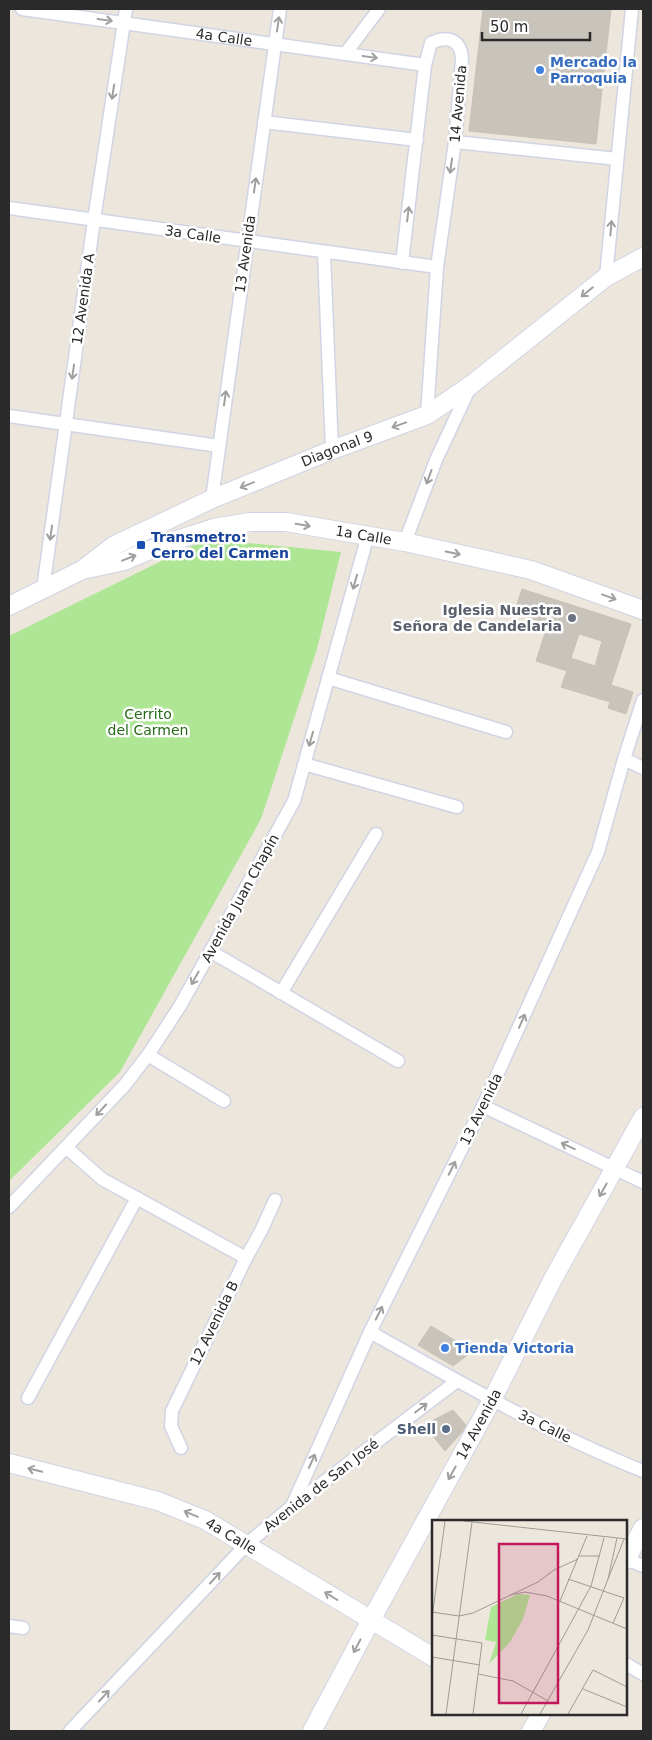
<svg xmlns="http://www.w3.org/2000/svg" width="652" height="1740" font-family="'DejaVu Sans',sans-serif">
<rect width="100%" height="100%" fill="#ede6dc"/>
<polygon fill="#aee695" points="206,539 341,552 317,649 261,819 120,1072 9,1181 9,636"/>
<g fill="#c8c3bb" stroke="#c9c2b5" fill-rule="evenodd">
<polygon points="483,9 611,9 596,144 469,131"/>
<path d="M522 589 631 624 611 685 633 692 626 714 608 708 610 702 561 687 567 671 536 661 548 624 514 613ZM579 634 602 641 595 666 571 658Z"/>
<polygon points="431,1326 473,1351 453,1366 418,1345"/>
<polygon points="453,1410 466,1425 463,1431 445,1451 424,1425"/>
</g>
<g fill="none" stroke-linecap="round" stroke-linejoin="round">
<g stroke="#d1d4e4" stroke-width="15">
<g id="street">
<path id="s1" d="M22 9 425 65"/>
<polyline points="345,54 379,9"/>
<polyline points="264,122 417,140"/>
<polyline points="455,142 617,159"/>
<polyline points="9,208 437,267"/>
<polyline points="324,252 332,450"/>
<path d="M402 263 425 65 431 43C448 35 461 40 462 59L455 142 437 267 427 415"/>
<polyline points="606,277 632,9"/>
<polyline points="9,416 219,446"/>
<polyline points="212,499 280,9"/>
<polyline points="405,542 436,460 471,385"/>
<polyline points="43,589 94,220 126,9"/>
<polyline points="328,678 506,732"/>
<polyline points="624,759 643,768"/>
<polyline points="304,764 457,807"/>
<polyline points="210,951 398,1061"/>
<polyline points="281,993 376,834"/>
<polyline points="148,1055 224,1101"/>
<polyline points="483,1106 643,1182"/>
<polyline points="67,1148 102,1179 246,1258"/>
<polyline points="9,1207 124,1086 148,1055 180,1006 294,801 368,535"/>
<path d="M370 1332C459 1382 548 1433 643 1471"/>
<polyline points="28,1398 137,1198"/>
<polyline points="181,1448 171,1426 172,1411 246,1258 262,1229 275,1200"/>
<polyline points="292,1506 370,1332 483,1106 598,852 624,759 643,700"/>
<polyline points="626,1559 643,1566"/>
<polyline points="9,1626 23,1628"/>
<polyline points="626,1664 643,1674"/>
<polyline points="70,1731 247,1544 292,1506 457,1381"/>
</g>
</g>
<g stroke="#d1d4e4" stroke-width="20">
<g id="secondary">
<path id="s2" d="M87 569 124 561 164 544 214 528 250 522H286L405 542 531 570 643 610"/>
<path id="s3" d="M9 606 82 570 113 546 212 499 332 450 427 415 471 385 606 277 643 257"/>
<path id="s4" d="M9 1463 158 1501 205 1520 433 1657"/>
<polyline points="626,1560 643,1528"/>
<path id="s5" d="M312 1731 371 1620 492 1400 554 1277 643 1117"/>
<polyline points="531,1731 541,1714"/>
</g>
</g>
<use href="#street" stroke="#fff" stroke-width="12"/>
<use href="#secondary" stroke="#fff" stroke-width="18"/>
</g>
<defs><path id="oneway-shaft" d="M-6 0H5M1.5-3L5.5 0L1.5 3" fill="none" stroke-width="1.6" stroke-linecap="round" stroke-linejoin="round" transform="scale(1.25)"/></defs>
<g stroke="#9f9f9f">
<use href="#oneway-shaft" transform="translate(105 20) rotate(8)"/>
<use href="#oneway-shaft" transform="translate(278 24) rotate(-82)"/>
<use href="#oneway-shaft" transform="translate(370 57) rotate(8)"/>
<use href="#oneway-shaft" transform="translate(113 92) rotate(99)"/>
<use href="#oneway-shaft" transform="translate(451 166) rotate(98)"/>
<use href="#oneway-shaft" transform="translate(255 185) rotate(-82)"/>
<use href="#oneway-shaft" transform="translate(408 214) rotate(-83)"/>
<use href="#oneway-shaft" transform="translate(611 228) rotate(-85)"/>
<use href="#oneway-shaft" transform="translate(587 292) rotate(141)"/>
<use href="#oneway-shaft" transform="translate(73 372) rotate(98)"/>
<use href="#oneway-shaft" transform="translate(225 398) rotate(-82)"/>
<use href="#oneway-shaft" transform="translate(399 425) rotate(160)"/>
<use href="#oneway-shaft" transform="translate(429 477) rotate(110)"/>
<use href="#oneway-shaft" transform="translate(247 485) rotate(158)"/>
<use href="#oneway-shaft" transform="translate(303 525) rotate(9)"/>
<use href="#oneway-shaft" transform="translate(51 533) rotate(98)"/>
<use href="#oneway-shaft" transform="translate(453 553) rotate(12)"/>
<use href="#oneway-shaft" transform="translate(129 558) rotate(-21)"/>
<use href="#oneway-shaft" transform="translate(355 582) rotate(106)"/>
<use href="#oneway-shaft" transform="translate(609 597) rotate(20)"/>
<use href="#oneway-shaft" transform="translate(311 739) rotate(106)"/>
<use href="#oneway-shaft" transform="translate(195 978) rotate(119)"/>
<use href="#oneway-shaft" transform="translate(522 1021) rotate(-66)"/>
<use href="#oneway-shaft" transform="translate(101 1110) rotate(133)"/>
<use href="#oneway-shaft" transform="translate(568 1146) rotate(-155)"/>
<use href="#oneway-shaft" transform="translate(452 1168) rotate(-63)"/>
<use href="#oneway-shaft" transform="translate(603 1190) rotate(119)"/>
<use href="#oneway-shaft" transform="translate(379 1313) rotate(-63)"/>
<use href="#oneway-shaft" transform="translate(421 1408) rotate(-37)"/>
<use href="#oneway-shaft" transform="translate(312 1461) rotate(-66)"/>
<use href="#oneway-shaft" transform="translate(35 1470) rotate(-167)"/>
<use href="#oneway-shaft" transform="translate(452 1473) rotate(119)"/>
<use href="#oneway-shaft" transform="translate(191 1514) rotate(-157)"/>
<use href="#oneway-shaft" transform="translate(215 1578) rotate(-47)"/>
<use href="#oneway-shaft" transform="translate(331 1596) rotate(-148)"/>
<use href="#oneway-shaft" transform="translate(357 1646) rotate(118)"/>
<use href="#oneway-shaft" transform="translate(104 1696) rotate(-47)"/>
</g>
<g fill="#3f7fe0" stroke="#fff" stroke-width="2">
<circle cx="540" cy="70" r="5"/>
<circle cx="445" cy="1348" r="5"/>
</g>
<rect fill="#1a4fb4" stroke="#fff" stroke-width="2" x="136" y="540" width="10" height="10" rx="2.5"/>
<circle fill="#6b7280" stroke="#fff" stroke-width="2" cx="572" cy="618" r="5"/>
<circle fill="#5c6f8a" stroke="#fff" stroke-width="2" cx="446" cy="1429" r="5"/>
<g text-anchor="middle" dominant-baseline="central" stroke-width="5" stroke-linejoin="round" paint-order="stroke">
<g font-size="14" fill="#2a2a2a" stroke="#fff">
<text stroke="none"><textPath href="#s1" startOffset="204">4a Calle</textPath></text>
<text transform="translate(458 104) rotate(-85)">14 Avenida</text>
<text transform="translate(193 234) rotate(8)">3a Calle</text>
<text transform="translate(245 254) rotate(-82)">13 Avenida</text>
<text transform="translate(83 299) rotate(-82)">12 Avenida A</text>
<text stroke="none"><textPath href="#s3" startOffset="365">Diagonal 9</textPath></text>
<text stroke="none"><textPath href="#s2" startOffset="285">1a Calle</textPath></text>
<text transform="translate(240 898) rotate(-61)">Avenida Juan Chapín</text>
<text transform="translate(481 1109) rotate(-64)">13 Avenida</text>
<text transform="translate(214 1323) rotate(-64)">12 Avenida B</text>
<text stroke="none"><textPath href="#s5" startOffset="349">14 Avenida</textPath></text>
<text transform="translate(545 1426) rotate(26)">3a Calle</text>
<text transform="translate(321 1485) rotate(-38)">Avenida de San José</text>
<text stroke="none"><textPath href="#s4" startOffset="235">4a Calle</textPath></text>
</g>
<g font-size="14" font-weight="bold" fill="#366cbe" stroke="#fff" text-anchor="start">
<text x="550" y="62">Mercado la<tspan x="550" dy="16">Parroquia</tspan></text>
<text x="455" y="1348">Tienda Victoria</text>
</g>
<g font-size="14" font-weight="bold" fill="#164399" stroke="#fff" text-anchor="start">
<text x="151" y="537">Transmetro:<tspan x="151" dy="16">Cerro del Carmen</tspan></text>
</g>
<g font-size="14" font-weight="bold" fill="#5b616d" stroke="#fff" text-anchor="end">
<text x="562" y="610">Iglesia Nuestra<tspan x="562" dy="16">Señora de Candelaria</tspan></text>
</g>
<g font-size="14" fill="#256b16" stroke="#fff">
<text x="148" y="714">Cerrito<tspan x="148" dy="16">del Carmen</tspan></text>
</g>
<g font-size="14" font-weight="bold" fill="#4e5e75" stroke="#fff" text-anchor="end">
<text x="436" y="1429">Shell</text>
</g>
</g>
<g transform="translate(432 1520)">
<rect width="195" height="195" fill="#ede6dc"/>
<path d="M86 74 98 75 91 99 78 122 57 144 64 122 53 120 59 87Z" fill="#aee695"/>
<path fill="none" stroke="#9f9b95" stroke-width="1" d="M32 1 195 19M147 36H168M136 59 192 78 181 103M176 59 192 19M78 75 93 72 115 76 195 109M128 81 155 16M0 92 27 96M27 96 41 93 106 62 122 50 146 39M0 98 13 1M0 115 50 123 41 194M0 137 48 145M46 154 81 161 116 181M151 169 195 187M14 194 40 2M89 194 159 66 172 18M108 194 156 110 176 59 185 18M136 194 161 150 195 167"/>
<path fill="#c2185b" fill-opacity="0.15" stroke="#c2185b" stroke-width="2.5" d="M67 24H126V183H67Z"/>
<rect width="195" height="195" fill="none" stroke="#2a2a2a" stroke-width="2.5"/>
</g>
<rect width="652" height="1740" fill="none" stroke="#2a2a2a" stroke-width="20"/>
<path d="M482 32v8h108v-8" fill="none" stroke="#2a2a2a" stroke-width="2.5"/>
<text x="490" y="32" font-size="15" fill="#2a2a2a" stroke="#ffffff" stroke-width="4" paint-order="stroke">50 m</text>
</svg>
